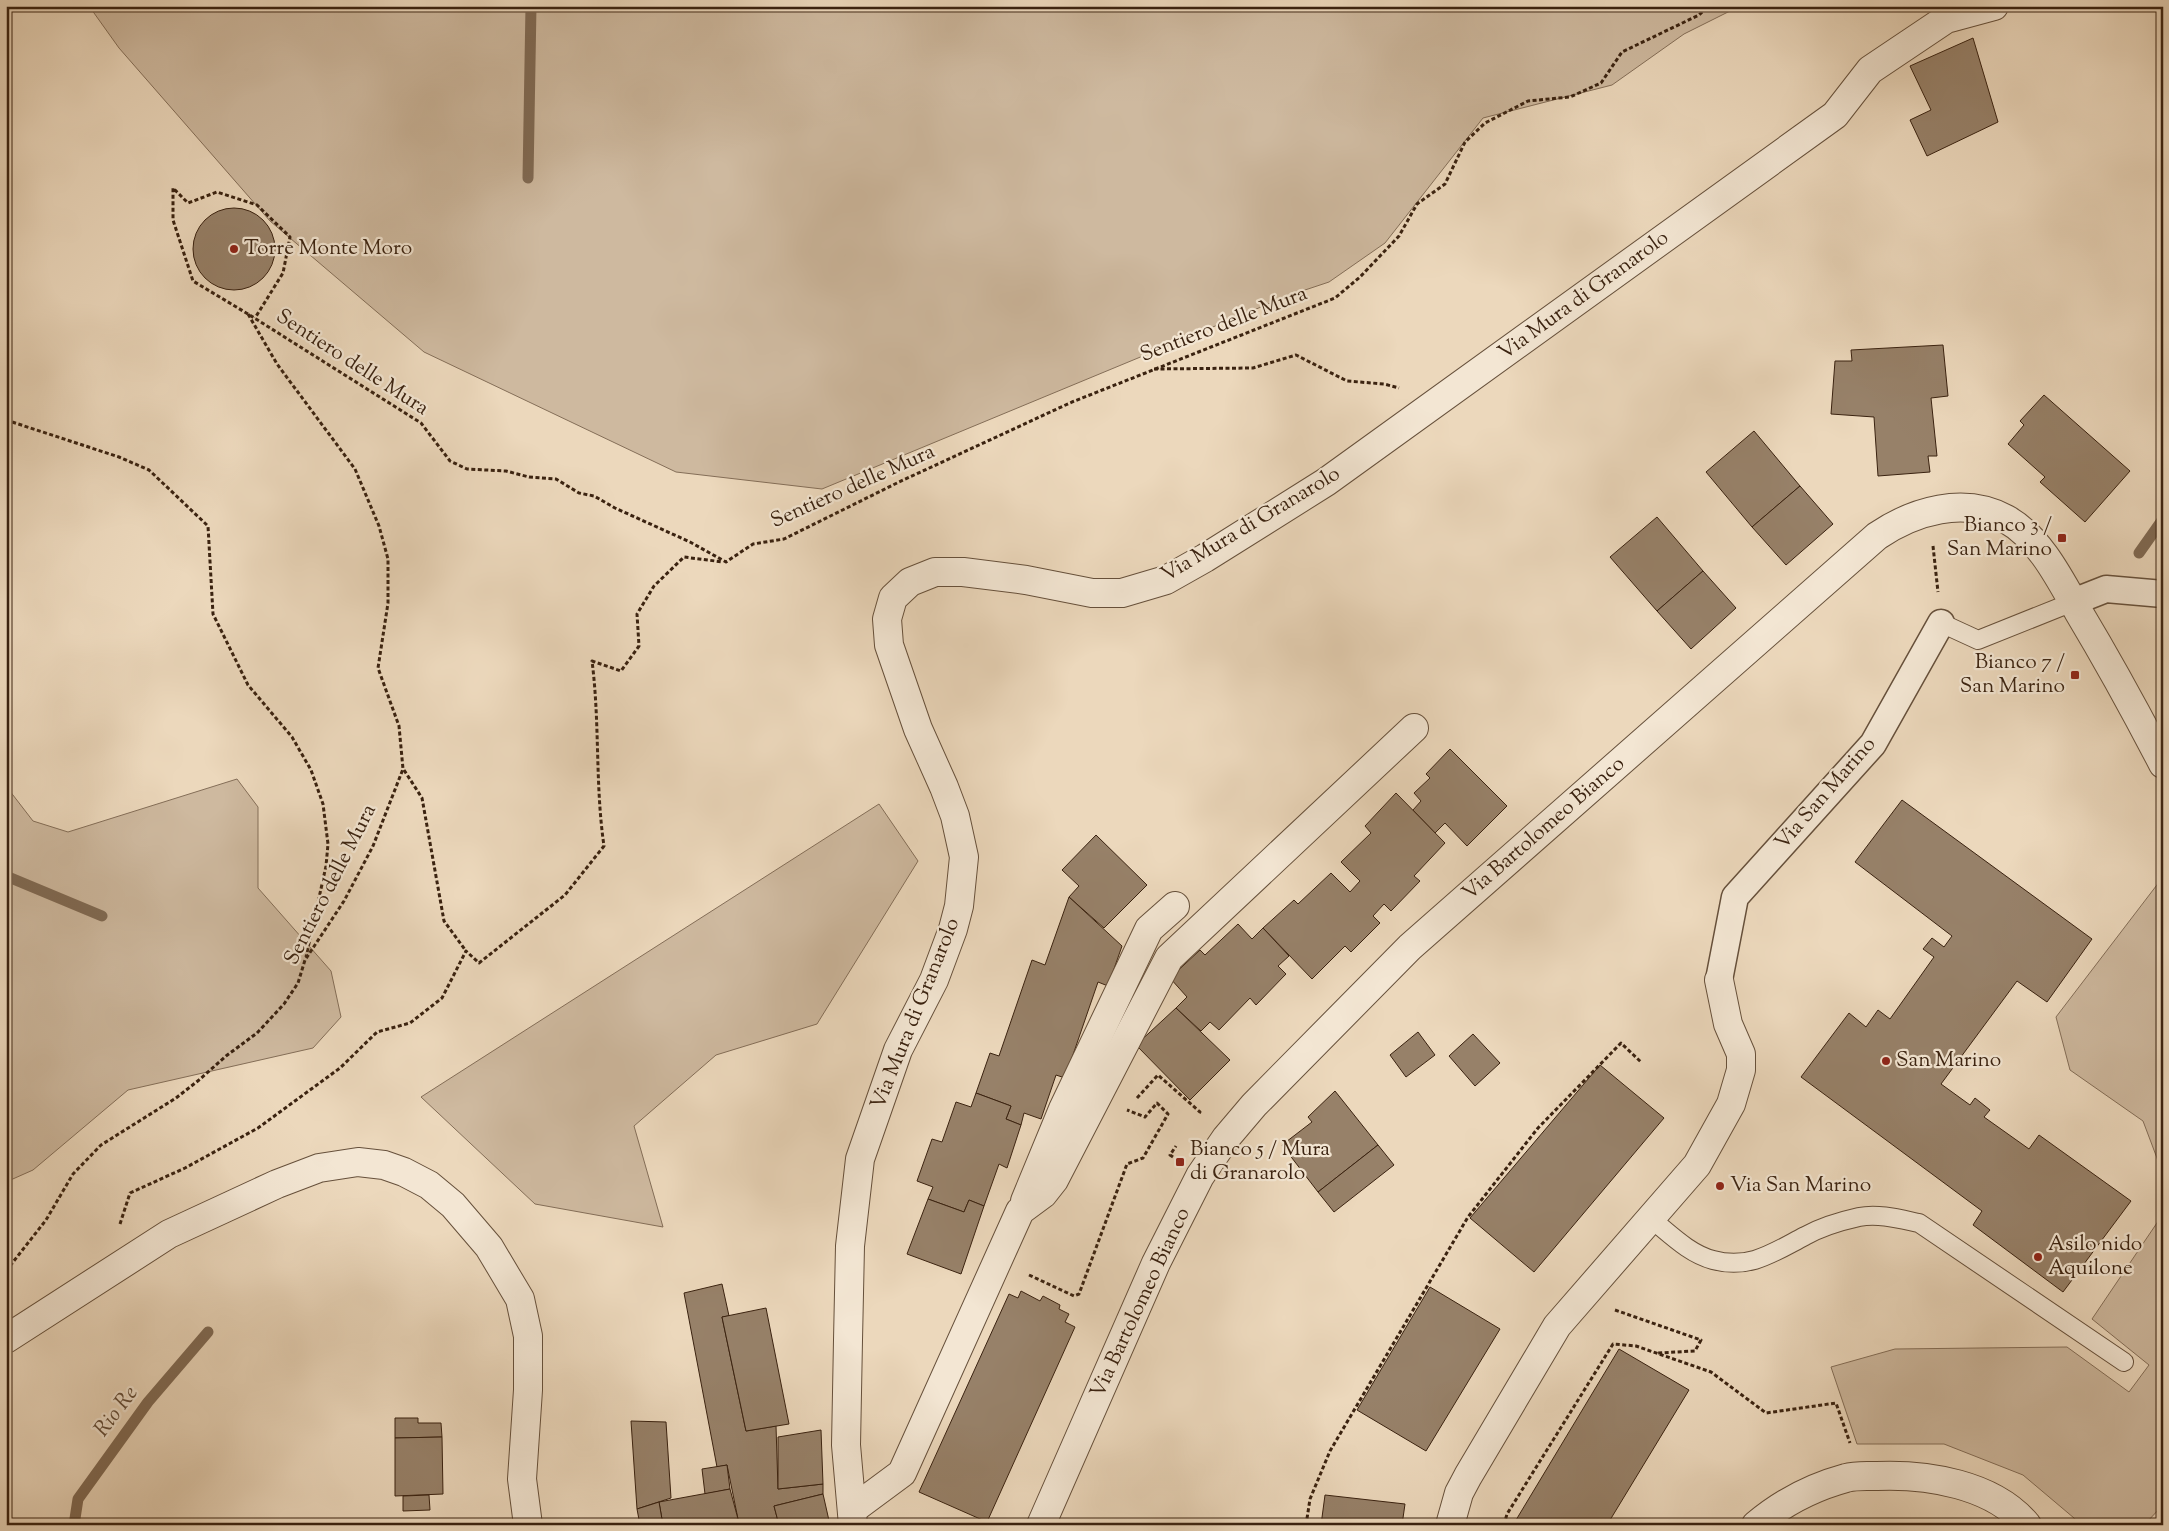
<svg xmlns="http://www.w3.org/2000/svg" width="2169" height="1531" font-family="'Sorts Mill Goudy',serif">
<rect width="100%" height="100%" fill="#ecd8bc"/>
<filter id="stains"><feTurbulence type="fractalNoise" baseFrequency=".004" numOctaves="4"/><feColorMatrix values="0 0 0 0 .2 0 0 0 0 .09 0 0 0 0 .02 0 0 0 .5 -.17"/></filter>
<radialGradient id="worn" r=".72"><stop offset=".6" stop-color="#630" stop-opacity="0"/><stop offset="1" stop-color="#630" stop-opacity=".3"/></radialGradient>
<g fill="#ceb99f" stroke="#846e58">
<polygon points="89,6 1740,6 1684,34 1612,85 1483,118 1385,243 1329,282 1290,295 822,489 676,472 424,352 270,221 119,48"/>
<polygon points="237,779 258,807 258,888 331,971 341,1017 313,1048 128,1090 33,1170 6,1182 6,786 33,821 68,832"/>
<polygon points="879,804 918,861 817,1024 716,1055 634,1126 663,1227 535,1204 421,1097"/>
<polygon points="2163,877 2163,1174 2143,1121 2070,1070 2056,1017"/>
<path d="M2163 1214V1416C2155 1439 2157 1439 2163 1461 2166 1474 2163 1492 2163 1505L2144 1525H2078L2074 1518 2023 1475 1944 1444H1857L1831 1367 1895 1349 2067 1347 2129 1392 2149 1365 2092 1319Z"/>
</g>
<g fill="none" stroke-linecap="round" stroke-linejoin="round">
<g stroke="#806a54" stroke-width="11">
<polyline points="528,178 531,6"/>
<polyline points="2139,553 2163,519"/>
<polyline points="6,876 102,916"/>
<polyline points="74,1525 78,1499 148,1402 208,1332"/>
</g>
</g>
<g fill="#978169" stroke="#3a2210">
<polygon points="1973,38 1998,122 1927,156 1910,120 1931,110 1910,66"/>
<circle cx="234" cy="249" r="41"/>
<polygon points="1943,345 1948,396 1931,398 1937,456 1928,456 1930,472 1878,476 1874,417 1831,414 1835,361 1852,361 1851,350"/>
<polygon points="2044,395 2130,471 2085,522 2040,482 2045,477 2008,444 2024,425 2020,421"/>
<polygon points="1754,431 1800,486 1752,527 1706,472"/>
<polygon points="1800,486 1833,524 1786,565 1752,527"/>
<polygon points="1657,517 1703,571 1657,611 1610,557"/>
<polygon points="1703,571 1736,608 1691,649 1657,611"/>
<polygon points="1450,749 1507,806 1467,846 1445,823 1435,833 1413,810 1421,801 1414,793 1430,778 1426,774"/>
<polygon points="1396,793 1445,843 1414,876 1420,881 1391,911 1384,904 1373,916 1380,923 1351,952 1345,946 1312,979 1263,928 1294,900 1298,904 1331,873 1350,892 1360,881 1341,862 1371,833 1365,826"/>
<polygon points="1902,800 2092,939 2047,1002 2017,981 1941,1084 1970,1105 1975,1098 1990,1110 1984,1117 2029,1149 2039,1135 2131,1201 2063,1292 1973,1225 1982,1211 1801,1077 1849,1013 1866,1027 1878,1010 1890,1019 1934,957 1923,949 1932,938 1944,947 1952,936 1855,862"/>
<polygon points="1096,835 1147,885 1104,928 1069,897 1079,886 1062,870"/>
<polygon points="1069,897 1122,946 1108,986 1098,982 1065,1078 1056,1075 1041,1119 1024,1113 1021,1125 1006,1119 1011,1106 976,1093 990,1053 999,1056 1032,960 1045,965"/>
<polygon points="1238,924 1252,939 1263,928 1289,956 1278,966 1286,974 1256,1005 1250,998 1219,1030 1210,1022 1201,1031 1176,1008 1187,997 1170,978 1200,950 1205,955"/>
<polygon points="1176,1008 1230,1060 1190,1100 1136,1045"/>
<polygon points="1418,1032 1435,1055 1406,1077 1390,1055"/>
<polygon points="1473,1034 1500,1063 1475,1086 1449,1056"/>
<polygon points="1600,1065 1664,1118 1534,1272 1470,1218"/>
<polygon points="1335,1091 1378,1145 1318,1192 1282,1145 1312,1122 1308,1117"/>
<polygon points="976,1093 1011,1106 1006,1119 1021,1125 1007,1168 999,1164 984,1206 969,1200 964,1212 928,1199 933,1187 917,1181 932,1139 942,1142 956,1102 971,1107"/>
<polygon points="1378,1145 1394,1165 1334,1212 1318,1192"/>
<polygon points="928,1199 964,1212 969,1200 984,1206 961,1274 907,1254"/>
<polygon points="722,1284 729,1316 722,1317 746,1431 776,1426 778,1489 823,1484 823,1494 774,1506 779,1525 720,1525 719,1523 738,1519 727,1465 717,1467 684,1293"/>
<polygon points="1430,1287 1500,1329 1426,1451 1357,1410"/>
<polygon points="1021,1291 1040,1301 1043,1296 1060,1305 1059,1309 1069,1314 1065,1322 1075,1327 987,1522 919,1492 1009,1294 1018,1298"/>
<polygon points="766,1308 789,1424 746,1431 722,1317"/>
<polygon points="1619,1349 1689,1390 1607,1525 1524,1525 1516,1520"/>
<polygon points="395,1418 418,1418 418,1423 441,1423 442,1437 395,1438"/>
<polygon points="631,1421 666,1422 671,1498 637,1509"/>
<polygon points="821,1430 823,1484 778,1489 778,1437"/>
<polygon points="442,1437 443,1494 395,1496 395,1438"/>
<polygon points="727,1465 730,1489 705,1494 702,1469"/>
<polygon points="730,1489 738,1519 711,1525 663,1525 659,1502"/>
<polygon points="823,1494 830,1525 779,1525 774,1506"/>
<polygon points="429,1495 430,1510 403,1511 403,1496"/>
<polygon points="1325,1495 1405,1504 1402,1525 1321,1525"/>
<polygon points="659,1502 663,1525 640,1525 637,1509"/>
</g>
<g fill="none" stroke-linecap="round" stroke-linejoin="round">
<g stroke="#66503b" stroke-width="20">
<g id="service">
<polyline points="1941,623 1978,640 2073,602"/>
<path d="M1650 1218C1669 1233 1689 1254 1713 1260 1750 1270 1774 1252 1805 1236 1821 1227 1841 1221 1859 1217 1878 1213 1900 1219 1919 1223L2124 1362"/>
</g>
</g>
<g stroke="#66503b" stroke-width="29">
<g id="pedestrian">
<polyline points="2073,602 2106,589 2163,594"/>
<polyline points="1719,980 1735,897 1873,744 1941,623"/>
</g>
</g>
<g stroke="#66503b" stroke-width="30">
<g id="minor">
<polyline points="1025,1201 1063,1109 1149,929 1175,906"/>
<polyline points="6,1339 169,1234 277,1184 319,1168 358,1162 384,1165 404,1172 429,1185 453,1205 489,1247 520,1299 528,1336 528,1390 522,1479 528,1525"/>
<polyline points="852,1510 902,1473 1020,1211 1043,1194 1054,1180 1169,958 1414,728"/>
<polyline points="853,1525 846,1445 848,1340 850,1246 860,1159 898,1050 934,980 953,929 959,906 964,857 955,816 944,787 918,729 889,645 887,619 893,598 910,582 935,572 963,572 1026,580 1092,593 1122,593 1166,580 1205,558 1326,482 1835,115 1870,70 1946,19 1994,6"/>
<path d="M1041 1525 1156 1263 1200 1176 1226 1138 1254 1105 1410 947 1877 536C1914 511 1964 496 2006 519 2039 537 2060 579 2078 611 2108 661 2136 712 2163 764"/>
<polyline points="1450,1525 1459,1493 1468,1476 1557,1326 1697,1165 1731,1104 1741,1070 1741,1054 1728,1024 1719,980"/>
<path d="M1756 1525C1782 1503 1813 1487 1846 1478 1856 1475 1867 1476 1877 1476 1927 1474 1993 1484 2027 1525"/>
</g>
</g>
<g stroke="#3a2210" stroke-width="3" stroke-dasharray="4 2.5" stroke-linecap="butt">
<polyline points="248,314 193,281 173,220 173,188 188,203 217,192 257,205 290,237 283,273 255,318"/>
<polyline points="1154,369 1253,368 1296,355 1347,381 1384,384 1399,388"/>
<polyline points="6,420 119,457 149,470 208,526 213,614 248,685 292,737 311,770 323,804 328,844 326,866 306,957"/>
<polyline points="1933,546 1938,592"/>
<polyline points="404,770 422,798 444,921 466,951"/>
<polyline points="1137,1098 1158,1075 1200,1112 1198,1115"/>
<polyline points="1173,1157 1170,1155 1176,1146"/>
<path d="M120 1224 130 1193 185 1168 258 1128 340 1068 377 1032 410 1023 442 998 466 951 479 963 565 895 604 846C595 785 600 723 592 661L621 671 639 646 637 614 654 586 684 557 723 562"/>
<polyline points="6,1271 46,1220 73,1174 101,1145 176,1098 199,1080 226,1056 257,1033 284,1004 298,983 305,960 344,901 373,846 403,769 399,726 378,668 388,603 388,559 379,526 355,469 277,364 248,314 421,423 450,461 467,469 506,471 529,477 556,479 579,493 594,496 615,508 690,542 726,562 753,544 784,539 899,482 1072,402 1335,298 1360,277 1399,236 1417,204 1445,184 1465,142 1485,123 1528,101 1570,97 1601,83 1622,52 1699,15 1708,6"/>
<polyline points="1029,1275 1074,1296 1079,1294 1127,1164 1143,1158 1168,1114 1157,1103 1145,1117 1127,1110"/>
<polyline points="1615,1310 1701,1340 1695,1351 1658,1353"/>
<polyline points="1306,1525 1310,1499 1330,1451 1468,1217 1538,1128 1621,1043 1642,1063"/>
<polyline points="1504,1525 1507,1514 1613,1344 1636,1346 1711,1372 1766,1413 1836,1403 1850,1443"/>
</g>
<use href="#service" stroke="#f3e6d3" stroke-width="18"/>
<use href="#pedestrian" stroke="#f3e6d3" stroke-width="26"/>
<use href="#minor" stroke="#f3e6d3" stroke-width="28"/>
</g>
<g fill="#8f2418" stroke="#f3e6d3" stroke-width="2">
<circle cx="234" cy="249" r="5"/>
<rect x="2057" y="533" width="10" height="10" rx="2.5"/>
<rect x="2070" y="670" width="10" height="10" rx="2.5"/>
<circle cx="1886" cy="1061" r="5"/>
<rect x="1175" y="1157" width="10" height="10" rx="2.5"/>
<circle cx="1720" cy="1186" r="5"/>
<circle cx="2038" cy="1257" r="5"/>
</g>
<g text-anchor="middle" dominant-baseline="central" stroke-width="4.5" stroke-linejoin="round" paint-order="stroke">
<g font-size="21" fill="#3a2210" stroke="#f3e6d3" text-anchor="start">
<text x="244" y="249">Torre Monte Moro</text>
<text x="2052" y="526" text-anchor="end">Bianco 3 /<tspan x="2052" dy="24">San Marino</tspan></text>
<text x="2065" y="663" text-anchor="end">Bianco 7 /<tspan x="2065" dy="24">San Marino</tspan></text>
<text x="1896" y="1061">San Marino</text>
<text x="1190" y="1150">Bianco 5 / Mura<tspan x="1190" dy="24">di Granarolo</tspan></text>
<text x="1730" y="1186">Via San Marino</text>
<text x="2048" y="1245">Asilo nido<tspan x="2048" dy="24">Aquilone</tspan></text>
</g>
<g font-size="21" fill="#3a2210" stroke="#f3e6d3">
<text transform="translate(1584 296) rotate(-36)">Via Mura di Granarolo</text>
<text transform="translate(1224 325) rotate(-21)">Sentiero delle Mura</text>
<text transform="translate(352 363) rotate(33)">Sentiero delle Mura</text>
<text transform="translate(853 487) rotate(-24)">Sentiero delle Mura</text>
<text transform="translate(1251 525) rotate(-31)">Via Mura di Granarolo</text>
<text transform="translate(1826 794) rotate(-49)">Via San Marino</text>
<text transform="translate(1544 829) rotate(-41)">Via Bartolomeo Bianco</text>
<text transform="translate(331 885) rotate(-63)">Sentiero delle Mura</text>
<text transform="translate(916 1014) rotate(-68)">Via Mura di Granarolo</text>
<text transform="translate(1141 1303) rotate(-65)">Via Bartolomeo Bianco</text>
</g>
<g font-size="22" font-style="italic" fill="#634c38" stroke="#f3e6d3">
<text transform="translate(117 1412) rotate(-53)">Rio Re</text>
</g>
</g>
<rect width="2169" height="1531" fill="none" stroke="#ecd8bc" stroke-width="25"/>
<rect x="8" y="8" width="2154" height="1516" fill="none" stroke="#3a2210" stroke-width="2.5"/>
<rect x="12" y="12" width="2144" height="1506" fill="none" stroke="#3a2210"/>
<rect width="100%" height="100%" filter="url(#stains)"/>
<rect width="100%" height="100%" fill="url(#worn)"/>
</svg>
